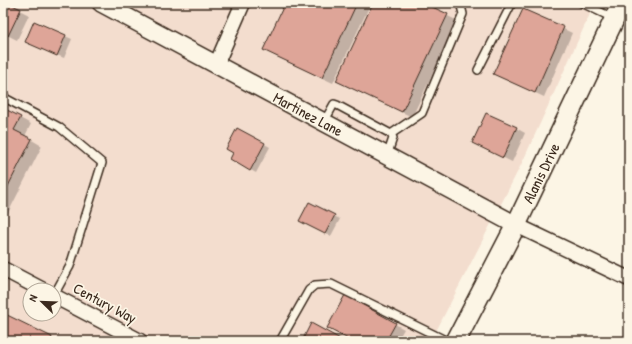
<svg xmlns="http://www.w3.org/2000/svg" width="632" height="344" font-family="'Patrick Hand',sans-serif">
<rect width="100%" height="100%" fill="#fcf5e5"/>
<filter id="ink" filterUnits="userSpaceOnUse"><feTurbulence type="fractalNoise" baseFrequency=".025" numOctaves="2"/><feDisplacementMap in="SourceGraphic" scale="8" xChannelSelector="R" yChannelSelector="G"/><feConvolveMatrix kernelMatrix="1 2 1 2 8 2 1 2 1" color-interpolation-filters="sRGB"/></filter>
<g filter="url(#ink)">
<path fill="#f3ddce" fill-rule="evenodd" d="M3 3H595L522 163 431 341H3ZM30 290H54V314H30Z"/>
<g fill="#0003">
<polygon points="3,3 6,3 29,15 17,40 3,33"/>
<polygon points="286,3 371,3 333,83 275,56"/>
<polygon points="374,3 421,3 458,21 412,117 337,81"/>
<polygon points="524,10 572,33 544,97 495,74"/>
<polygon points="35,23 72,39 64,58 33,45"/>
<polygon points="3,109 31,124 25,136 42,146 3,223"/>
<polygon points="516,128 525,133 512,162 473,143"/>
<polygon points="237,129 270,147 256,173 231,159 234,152"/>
<polygon points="334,216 340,219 331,236 306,224"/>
<polygon points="345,297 404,329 397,341 353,341"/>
<polygon points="3,314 52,338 56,341 3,341"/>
</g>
<g fill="#dea598" stroke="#3b2a1e">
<polygon points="3,3 8,3 21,9 8,36 3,33"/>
<polygon points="285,3 357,3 322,78 263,50"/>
<polygon points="373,3 423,3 448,14 402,112 336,81"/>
<polygon points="523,9 564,27 535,93 493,74"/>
<polygon points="34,21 66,35 57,56 25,42"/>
<polygon points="3,108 21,117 14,130 32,139 3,196"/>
<polygon points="486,113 517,127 503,158 472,143"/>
<polygon points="237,128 265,143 250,171 230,159 233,153 226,149"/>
<polygon points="309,202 335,215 325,234 299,221"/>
<polygon points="345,295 396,323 386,341 352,341 327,328"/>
<polygon points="3,313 52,337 50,341 3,341"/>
<polygon points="311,323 344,341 302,341"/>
</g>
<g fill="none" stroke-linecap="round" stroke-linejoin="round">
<g stroke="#3b2a1e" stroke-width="10">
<g id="service">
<polyline points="582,3 615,19"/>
<polyline points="478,70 512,3"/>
<polyline points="3,97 59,127 102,163 70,266 54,295"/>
<polyline points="324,122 334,104 337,105 391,134 393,138 387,156"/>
<polyline points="391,134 422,113 463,14 461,6 458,3"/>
<polyline points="280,341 309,290 315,285 331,284 447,341"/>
</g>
</g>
<g stroke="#3b2a1e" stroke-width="17">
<g id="minor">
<polyline points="216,65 243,3"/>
<polyline points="516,225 629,279"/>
<polyline points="3,269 43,290"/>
<polyline points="54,296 140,341"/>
</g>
</g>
<g stroke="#3b2a1e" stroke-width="20">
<polyline id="tertiary" points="101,3 516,225"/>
</g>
<g stroke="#3b2a1e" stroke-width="22">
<polyline id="secondary" points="456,341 516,225 622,3"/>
</g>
<use href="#service" stroke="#fcf5e5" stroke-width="7"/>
<use href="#minor" stroke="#fcf5e5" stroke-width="14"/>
<use href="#tertiary" stroke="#fcf5e5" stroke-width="17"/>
<use href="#secondary" stroke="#fcf5e5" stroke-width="19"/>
</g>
</g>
<g text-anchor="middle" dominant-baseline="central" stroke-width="3.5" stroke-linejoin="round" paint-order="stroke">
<g font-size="15" fill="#3b2a1e" stroke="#fcf5e5">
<text transform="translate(308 114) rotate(28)">Martinez Lane</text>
<text transform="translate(541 173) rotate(-64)">Alanis Drive</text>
<text transform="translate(105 303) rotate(28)">Century Way</text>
</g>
</g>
<rect width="632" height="344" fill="none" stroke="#fcf5e5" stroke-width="16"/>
<rect x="8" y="8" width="616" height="328" fill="none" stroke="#3b2a1e" stroke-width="1.5" filter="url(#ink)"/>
<g transform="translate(42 302) rotate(293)"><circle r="19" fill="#fcf5e5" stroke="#afa495"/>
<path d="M0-3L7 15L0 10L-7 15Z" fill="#3b2a1e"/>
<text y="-6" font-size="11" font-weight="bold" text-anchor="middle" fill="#3b2a1e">N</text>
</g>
</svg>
